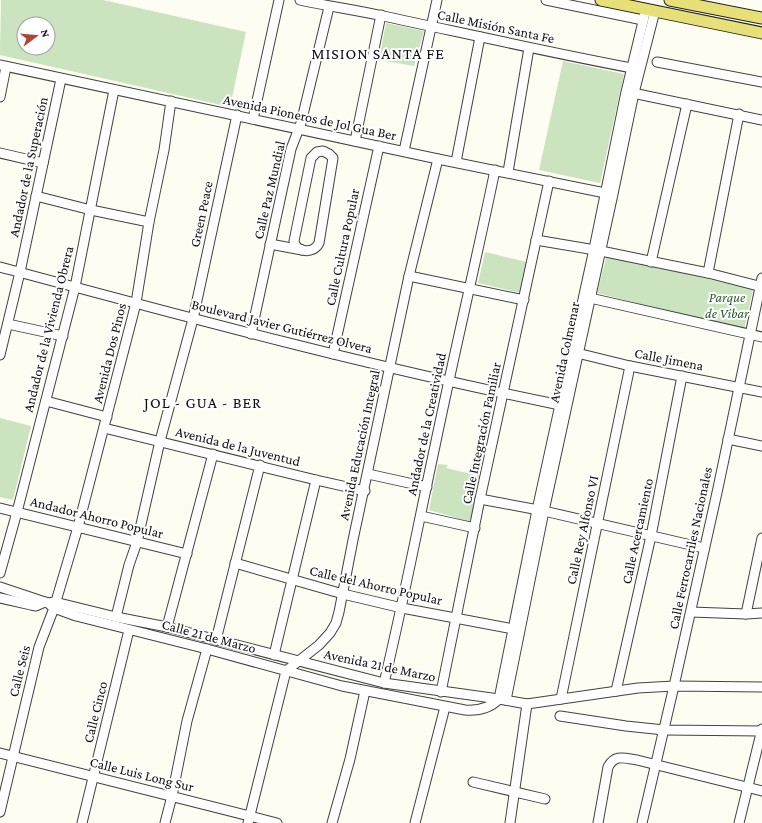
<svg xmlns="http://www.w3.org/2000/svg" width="762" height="823" font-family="'Crimson Pro',serif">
<rect width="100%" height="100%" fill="#fdfdf2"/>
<g fill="#cbe4bf" fill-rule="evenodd">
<path d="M1 0H103L246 32 230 107 0 55ZM24 24H48V48H24Z"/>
<polygon points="386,23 424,31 414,66 379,60"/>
<polygon points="563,61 624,74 600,183 539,170"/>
<polygon points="485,252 527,262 521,293 478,283"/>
<polygon points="607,254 753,290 744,330 597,293"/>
<polygon points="0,418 31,426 13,500 0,497"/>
<polygon points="438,464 448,465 446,468 480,476 471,522 429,510"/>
</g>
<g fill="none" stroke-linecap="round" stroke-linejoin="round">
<g stroke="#424242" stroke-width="11">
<g id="minor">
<path d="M300 0C327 6 356 10 383 16 468 34 552 53 637 69"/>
<polyline points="546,0 643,20"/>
<polyline points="657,62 762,82"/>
<polyline points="0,65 438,159 610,194"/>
<polyline points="628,92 762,120"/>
<polyline points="0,97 6,67"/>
<polyline points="253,119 279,0"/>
<polyline points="355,141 381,15"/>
<path d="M323 151 329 154 333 158 319 243C314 254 296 253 294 241L311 158 317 152Z"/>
<polyline points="404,151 437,0"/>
<polyline points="0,153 43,163"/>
<polyline points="456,162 480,37"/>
<polyline points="508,172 529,48"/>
<polyline points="36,196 91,210 149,222"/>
<polyline points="536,240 601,251 708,273 762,287"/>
<polyline points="270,244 302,250"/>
<polyline points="651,262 687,104"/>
<path d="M0 267C186 317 371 367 560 405"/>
<polyline points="708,273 739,114"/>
<polyline points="409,276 524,300"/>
<polyline points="590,298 762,337"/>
<polyline points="8,324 63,336"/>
<polyline points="251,334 291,149 301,123 329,7"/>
<polyline points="573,352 630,366 762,392"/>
<polyline points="333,354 379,146"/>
<polyline points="0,355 20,272 61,79"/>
<polyline points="46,401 107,417"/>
<polyline points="104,428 316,480 365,491"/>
<polyline points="728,439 762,446"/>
<polyline points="368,474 427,487"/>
<polyline points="480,499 544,511 704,548"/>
<polyline points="0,508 187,554"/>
<polyline points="421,516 475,528"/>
<polyline points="235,563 343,594 402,608 513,629"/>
<polyline points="0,573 17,512 75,287 114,90"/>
<polyline points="0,587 48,603 55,602 116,617 167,627 384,683 499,699 527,704 638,688 674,686 762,687"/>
<polyline points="0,598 31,605 36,606 45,602"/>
<path d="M48 603 54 608 76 616 207 649 342 686 465 710C478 711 490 708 499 699L537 510 594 249 626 92 646 9"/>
<polyline points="691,612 746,614 762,613"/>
<polyline points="746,614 762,538"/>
<polyline points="116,617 129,565 137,542 160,441 193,319 237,115"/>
<polyline points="167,627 213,454"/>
<polyline points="216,640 260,465"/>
<polyline points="274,655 316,480"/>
<path d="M384 683C403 604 418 525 435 446 454 354 476 262 495 170"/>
<polyline points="616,691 651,536 682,376"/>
<polyline points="441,692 480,499 549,181"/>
<polyline points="561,699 630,366"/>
<polyline points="506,700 544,511 613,194 634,93 655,11"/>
<polyline points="560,716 626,726 664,730 762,731"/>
<polyline points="0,753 277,823"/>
<polyline points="473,782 545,799"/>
<polyline points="0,812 39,647 54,608 78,527 136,303 149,222 164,150 171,101"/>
<polyline points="82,823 129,630"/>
<polyline points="165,823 172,796 187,721 207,649"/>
<polyline points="248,823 286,671 319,645 330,633 336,623 339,612 353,540 409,276 438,159"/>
<polyline points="332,823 350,759 365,691"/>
<polyline points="415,823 445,707"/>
<polyline points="510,823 527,704"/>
<path d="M598 823 608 767C615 754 624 758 637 760L762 791"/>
<polyline points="642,823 674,686 718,488 762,278"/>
<polyline points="739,823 762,729"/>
</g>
</g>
<g stroke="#202020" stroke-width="13">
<g id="major">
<polyline points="601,0 762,33"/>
<polyline points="670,0 762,18"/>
</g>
</g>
<use href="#minor" stroke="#fff" stroke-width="9"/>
<use href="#major" stroke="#e7e078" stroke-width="11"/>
</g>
<g text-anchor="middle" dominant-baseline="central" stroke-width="4" stroke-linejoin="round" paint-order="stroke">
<g font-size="14" fill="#0f0f0f" stroke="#fff">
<text transform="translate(496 26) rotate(12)">Calle Misión Santa Fe</text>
<text transform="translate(310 117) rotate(12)">Avenida Pioneros de Jol Gua Ber</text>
<text transform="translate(28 167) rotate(-78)">Andador de la Superación</text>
<text transform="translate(269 190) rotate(-77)">Calle Paz Mundial</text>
<text transform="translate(201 214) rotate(-78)">Green Peace</text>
<text transform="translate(342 247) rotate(-78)">Calle Cultura Popular</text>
<text transform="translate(282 326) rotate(14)">Boulevard Javier Gutiérrez Olvera</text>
<text transform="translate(48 329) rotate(-76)">Andador de la Vivienda Obrera</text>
<text transform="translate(564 352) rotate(-78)">Avenida Colmenar</text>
<text transform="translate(109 353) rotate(-76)">Avenida Dos Pinos</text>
<text transform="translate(669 359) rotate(11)">Calle Jimena</text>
<text transform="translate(426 424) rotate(-78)">Andador de la Creatividad</text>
<text transform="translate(481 433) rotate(-78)">Calle Integración Familiar</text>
<text transform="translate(359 445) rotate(-78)">Avenida Educación Integral</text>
<text transform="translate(238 446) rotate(14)">Avenida de la Juventud</text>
<text transform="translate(97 517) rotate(14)">Andador Ahorro Popular</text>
<text transform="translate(582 530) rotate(-78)">Calle Rey Alfonso VI</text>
<text transform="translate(637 531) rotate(-78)">Calle Acercamiento</text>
<text transform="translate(690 548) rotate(-78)">Calle Ferrocarriles Nacionales</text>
<text transform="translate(376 585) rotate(13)">Calle del Ahorro Popular</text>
<text transform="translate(209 636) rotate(15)">Calle 21 de Marzo</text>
<text transform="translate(380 665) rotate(12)">Avenida 21 de Marzo</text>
<text transform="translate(19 671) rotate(-76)">Calle Seis</text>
<text transform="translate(95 712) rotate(-76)">Calle Cinco</text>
<text transform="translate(142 774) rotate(14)">Calle Luis Long Sur</text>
</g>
<g font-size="14" font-style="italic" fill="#285e27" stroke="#fff">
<text x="727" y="297">Parque<tspan x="727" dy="16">de Vibar</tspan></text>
</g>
<g font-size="16" letter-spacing="1" fill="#0f0f0f" stroke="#fff">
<text x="378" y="53">MISION SANTA FE</text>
<text x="203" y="402">JOL - GUA - BER</text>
</g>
</g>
<g transform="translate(36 36) rotate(74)"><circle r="19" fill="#ffffff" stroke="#9f9f9f"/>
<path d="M0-3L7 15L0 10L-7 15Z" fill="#ad4838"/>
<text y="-6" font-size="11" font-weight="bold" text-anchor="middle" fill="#0f0f0f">N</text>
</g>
</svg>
